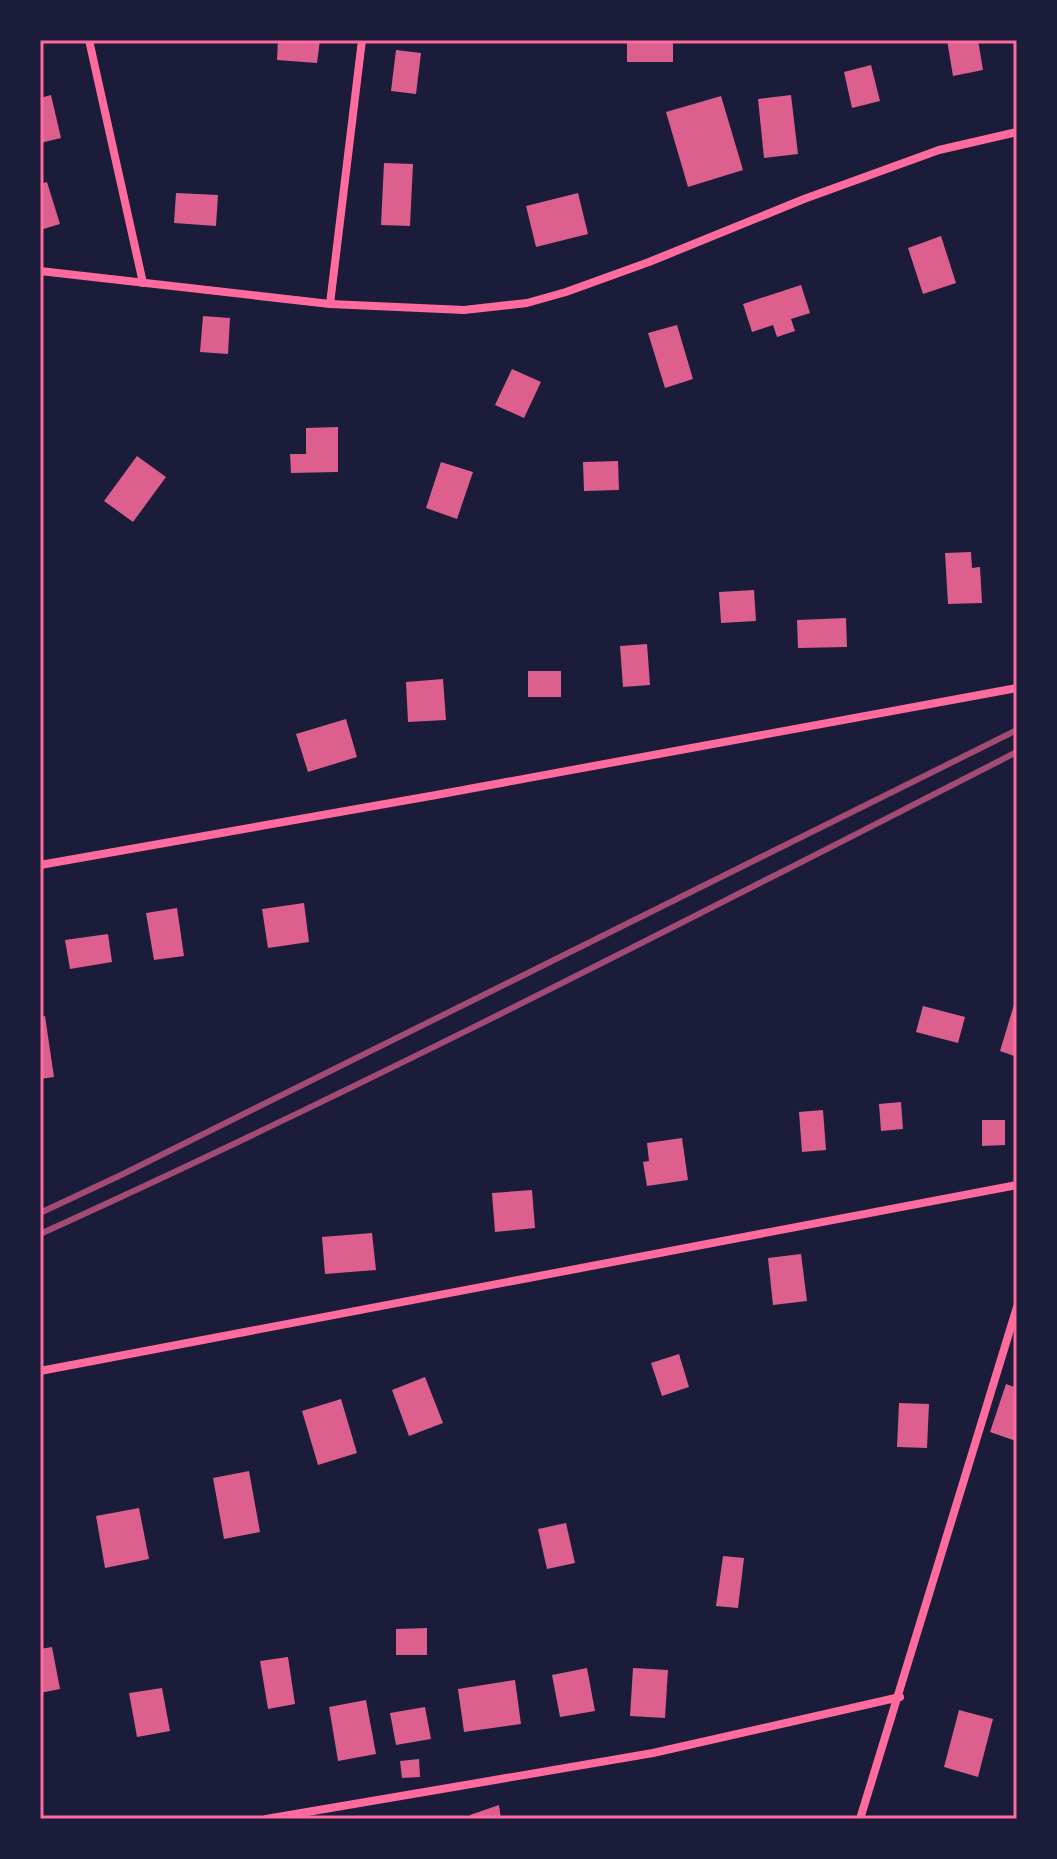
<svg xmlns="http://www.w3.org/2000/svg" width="1057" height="1859" font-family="'Work Sans',sans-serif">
<rect width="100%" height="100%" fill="#1b1b3a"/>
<g fill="#dd5f8e">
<polygon points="278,40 320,40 317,63 277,60"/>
<rect x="627" y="40" width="46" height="22"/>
<polygon points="947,40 978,40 983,70 953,76"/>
<polygon points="396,50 421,53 416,94 391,91"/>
<polygon points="871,65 880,101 852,108 844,72"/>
<polygon points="51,95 61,138 40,143 40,98"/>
<polygon points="791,95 798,154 764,158 758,99"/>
<polygon points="721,96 743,170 688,187 666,112"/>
<polygon points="384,163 413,164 410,226 381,225"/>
<polygon points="47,182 60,224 40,230 40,184"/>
<polygon points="176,193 218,195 216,226 174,223"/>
<polygon points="578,193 588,234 536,247 526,206"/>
<polygon points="941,236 956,283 923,294 908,248"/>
<polygon points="801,285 810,313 791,319 795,331 777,337 773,325 752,332 743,304"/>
<polygon points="203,316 230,318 228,354 200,352"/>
<polygon points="677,325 693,379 665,388 648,333"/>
<polygon points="512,369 541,382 524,418 495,405"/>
<polygon points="338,427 338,472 291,473 290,454 306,454 306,428"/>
<polygon points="137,456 166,477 133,522 104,501"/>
<polygon points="618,461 619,490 584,491 583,462"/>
<polygon points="441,462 473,472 457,519 426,508"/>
<polygon points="971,552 972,568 980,567 982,603 948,604 945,553"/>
<polygon points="754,590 756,621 721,623 719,592"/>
<polygon points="846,618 847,647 798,648 797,620"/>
<polygon points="647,644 650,685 623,687 620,646"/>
<rect x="528" y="671" width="33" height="26"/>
<polygon points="443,679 446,720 408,722 406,682"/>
<polygon points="346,719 357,757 308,772 296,734"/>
<polygon points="304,903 309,942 268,948 262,909"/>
<polygon points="177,908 184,956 154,960 146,913"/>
<polygon points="108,934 112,962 70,969 65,940"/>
<polygon points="1016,998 1017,998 1017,1057 1000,1051"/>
<polygon points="923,1006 965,1017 958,1043 916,1032"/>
<polygon points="45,1016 54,1077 40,1079 40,1017"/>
<polygon points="901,1102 903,1129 881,1131 879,1104"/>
<polygon points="823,1110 826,1150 802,1152 799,1112"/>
<polygon points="982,1120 1005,1120 1005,1145 982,1146"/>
<polygon points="682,1138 688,1180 647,1186 643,1162 649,1161 647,1143"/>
<polygon points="532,1190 535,1228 495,1232 492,1193"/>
<polygon points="372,1233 376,1270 325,1274 322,1237"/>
<polygon points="801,1254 807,1301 773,1305 768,1258"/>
<polygon points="679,1354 689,1387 662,1396 651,1363"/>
<polygon points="425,1377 443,1423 409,1436 392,1390"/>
<polygon points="1006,1384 1017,1388 1016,1441 990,1432"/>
<polygon points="341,1399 357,1453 318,1465 302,1411"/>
<polygon points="899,1403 929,1404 927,1448 897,1447"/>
<polygon points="249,1471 260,1532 224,1539 213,1478"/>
<polygon points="139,1508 149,1559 105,1568 96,1516"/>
<polygon points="566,1523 575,1563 547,1569 538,1529"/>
<polygon points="723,1556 744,1558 738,1608 716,1606"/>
<polygon points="427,1628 427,1655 396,1655 396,1629"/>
<polygon points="52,1647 60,1689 40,1693 40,1649"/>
<polygon points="288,1657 295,1704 268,1709 260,1661"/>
<polygon points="587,1668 595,1711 560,1717 552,1675"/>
<polygon points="633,1668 668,1670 665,1718 630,1716"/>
<polygon points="515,1680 521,1724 464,1732 458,1689"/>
<polygon points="162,1688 170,1731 137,1737 129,1693"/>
<polygon points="366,1700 376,1754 338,1761 329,1707"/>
<polygon points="425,1707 431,1739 396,1745 390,1713"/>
<polygon points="959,1710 993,1719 978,1777 944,1767"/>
<polygon points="419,1759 420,1777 402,1778 400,1761"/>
<polygon points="499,1805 501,1819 471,1819 470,1815"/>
</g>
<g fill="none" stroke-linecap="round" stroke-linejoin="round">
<g stroke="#ff6b9d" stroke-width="8">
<polyline points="89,40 143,283"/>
<polyline points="40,271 330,304 464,310 527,303 566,292 649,262 804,199 939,150 1017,132"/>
<polyline points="330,304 362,40"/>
<polyline points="40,865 436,795 1017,688"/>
<polyline points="40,1371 1017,1185"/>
<polyline points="266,1819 653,1753 900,1697"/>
<polyline points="860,1819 1017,1307"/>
</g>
<g stroke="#a44b75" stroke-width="6">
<polyline points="40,1213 121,1175 1017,730"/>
<path d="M40 1234C371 1084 693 917 1017 752"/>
</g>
</g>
<rect width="1057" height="1859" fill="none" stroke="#1b1b3a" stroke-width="84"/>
<rect x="42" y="42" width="973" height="1775" fill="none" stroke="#ff6b9d" stroke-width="3"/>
</svg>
